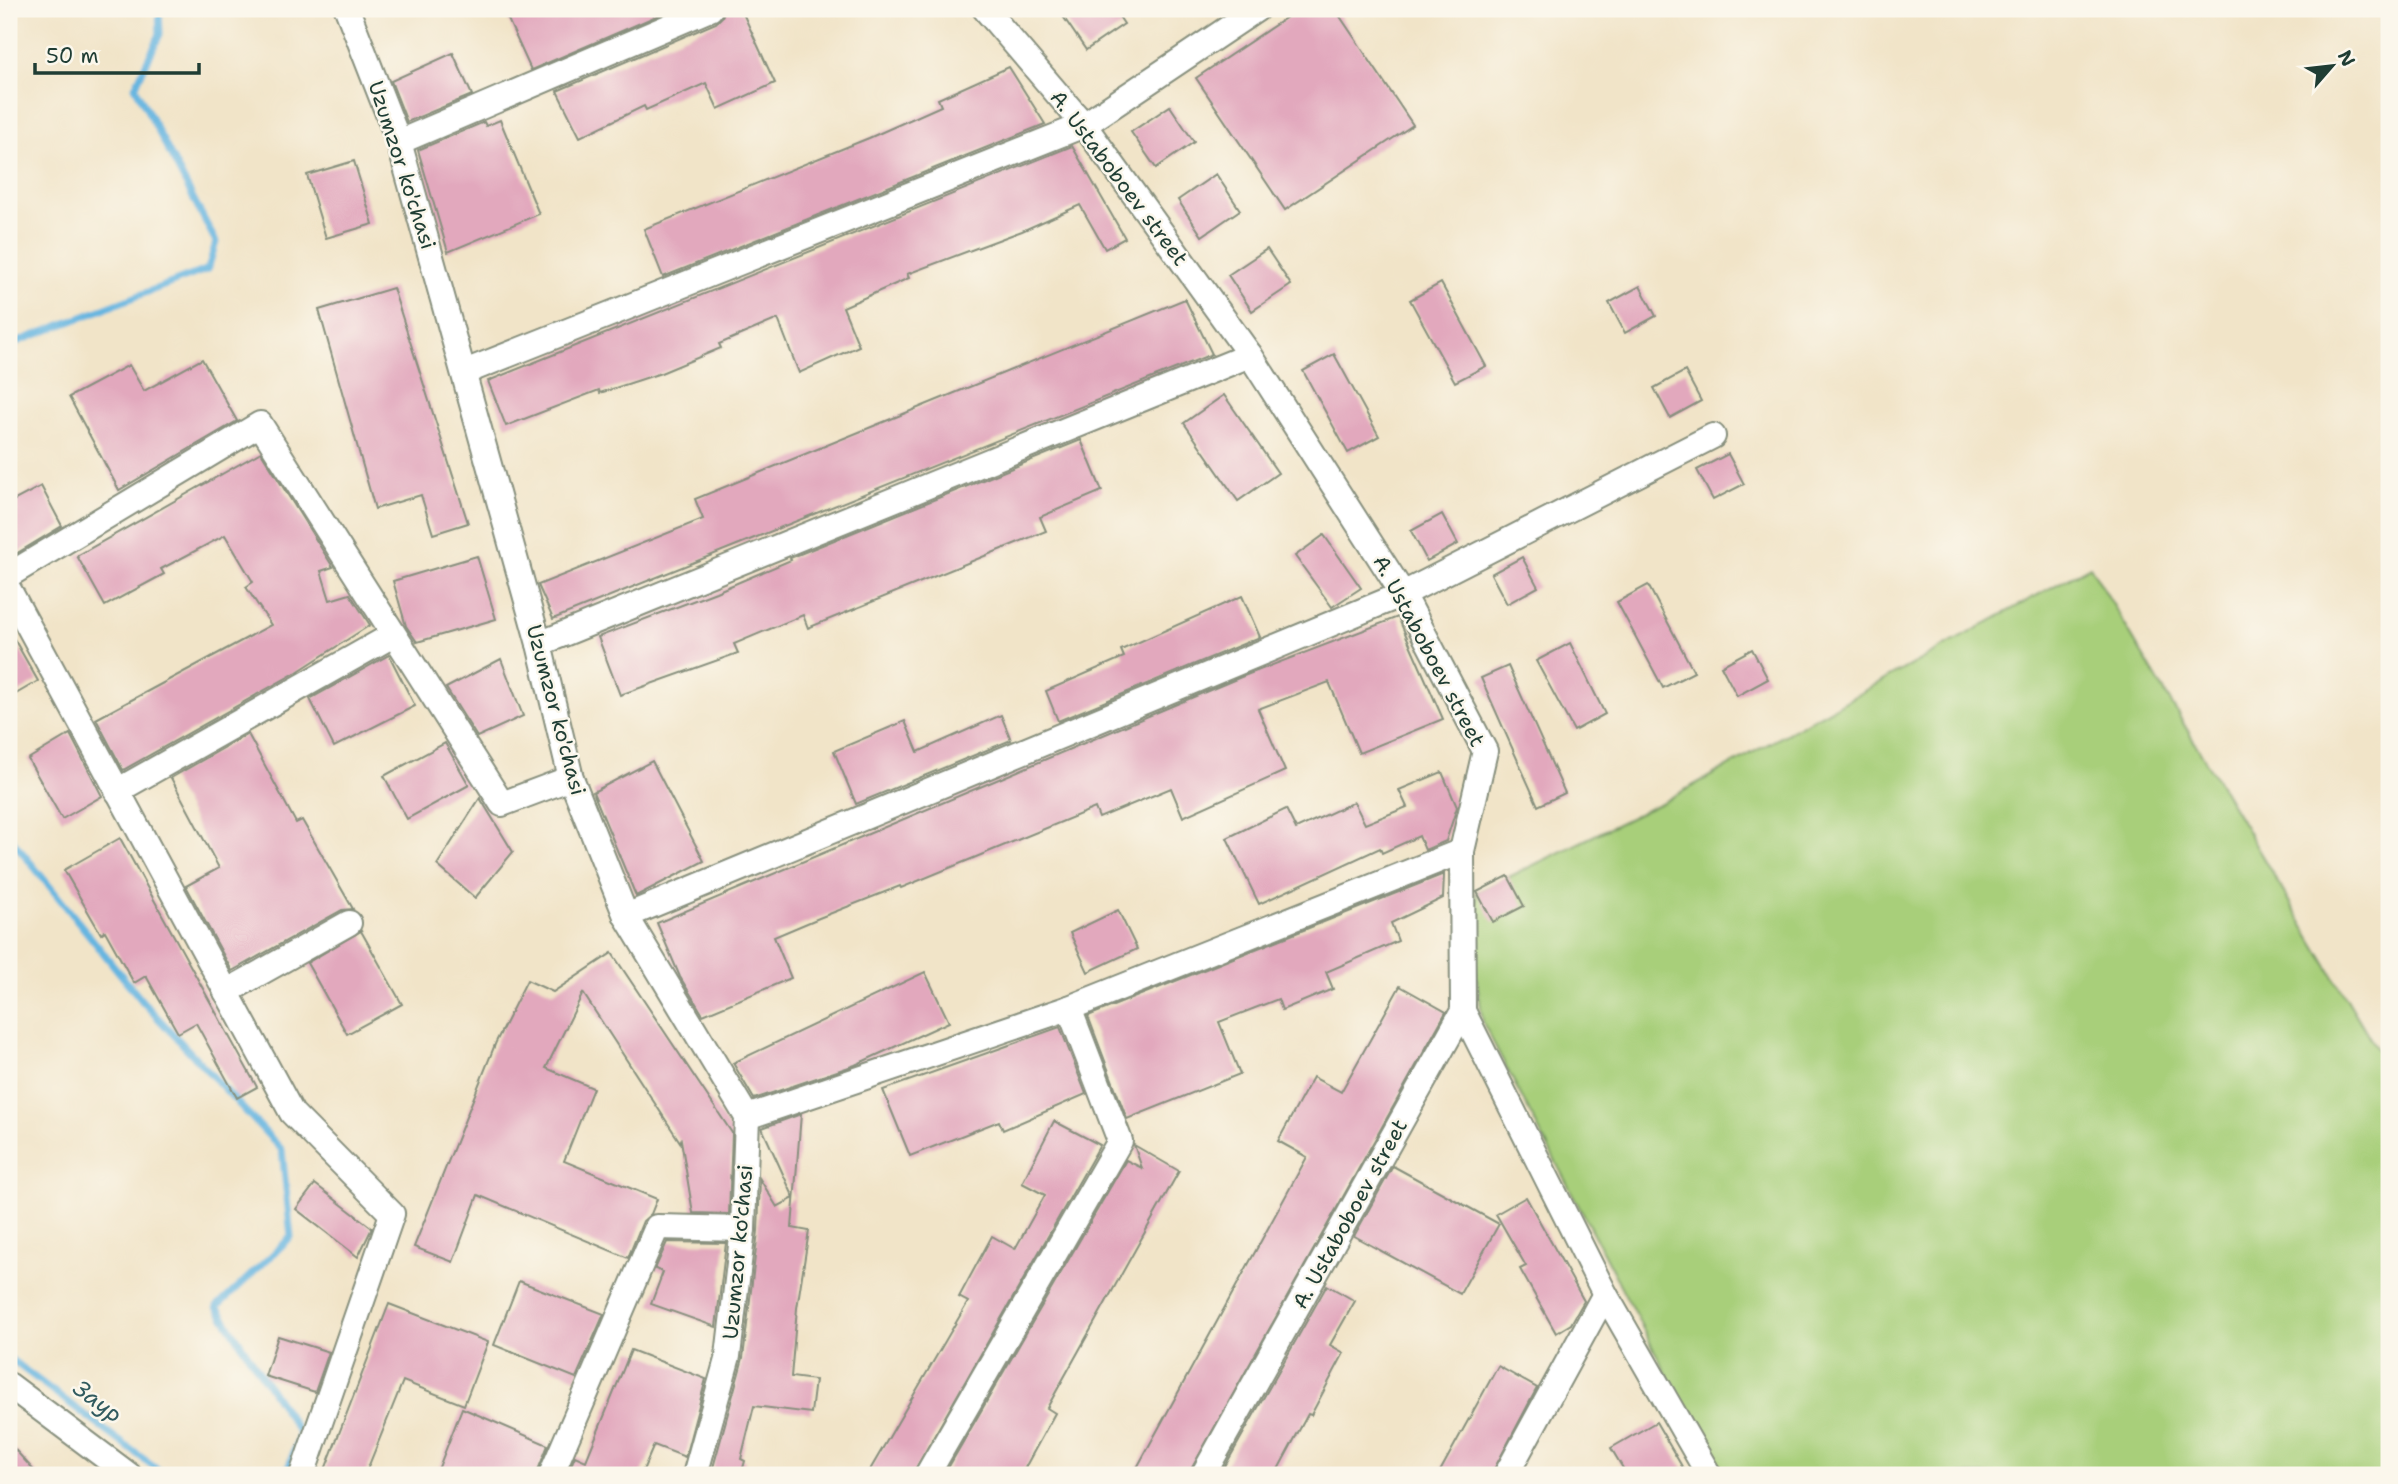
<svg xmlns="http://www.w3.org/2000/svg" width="2398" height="1484" font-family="'Shantell Sans',sans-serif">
<rect width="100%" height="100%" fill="#fbf7ec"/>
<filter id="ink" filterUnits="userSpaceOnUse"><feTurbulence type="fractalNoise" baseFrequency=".0143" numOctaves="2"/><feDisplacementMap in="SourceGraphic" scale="14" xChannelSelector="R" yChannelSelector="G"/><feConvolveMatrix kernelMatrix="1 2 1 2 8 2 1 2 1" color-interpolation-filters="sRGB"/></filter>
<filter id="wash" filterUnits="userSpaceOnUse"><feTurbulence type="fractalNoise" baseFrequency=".00686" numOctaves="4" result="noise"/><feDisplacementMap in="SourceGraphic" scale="28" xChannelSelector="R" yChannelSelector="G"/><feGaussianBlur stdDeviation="1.57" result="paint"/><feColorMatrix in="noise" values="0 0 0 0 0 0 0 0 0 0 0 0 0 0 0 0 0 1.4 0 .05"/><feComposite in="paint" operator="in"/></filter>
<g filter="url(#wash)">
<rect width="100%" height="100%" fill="#f1e4c8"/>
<polygon fill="#a8cf7a" stroke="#648657" stroke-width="2" points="2090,566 2389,1070 2389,1475 1725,1475 1698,1434 1483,1023 1473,954 1476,893 1667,800"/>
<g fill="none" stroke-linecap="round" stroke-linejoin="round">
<g stroke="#66b5e0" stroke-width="7">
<polyline points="9,345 208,269 216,242 135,87 160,34 159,9"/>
<polyline points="9,836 143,1002 282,1150 291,1237 217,1307 300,1434 286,1475"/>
<polyline points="9,1358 165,1475"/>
</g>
</g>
<g id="blocks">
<g fill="#e2a8bd">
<polygon points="520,9 673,9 531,70 506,15"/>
<polygon points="725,9 741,9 775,83 718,109 706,83 646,110 644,106 580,137 557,91 716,23 722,17"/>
<polygon points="1058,9 1114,9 1124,24 1086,50"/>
<polygon points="1299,9 1335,9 1413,125 1285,210 1196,78"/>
<polygon points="453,53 472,95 407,122 391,81"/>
<polygon points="1009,67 1045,124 663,277 644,229 869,138 941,106 938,99"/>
<polygon points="1170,106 1194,142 1156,168 1131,132"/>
<polygon points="500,120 539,214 448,252 418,150 484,122 486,126"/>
<polygon points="1072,146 1125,238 1105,249 1080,205 1022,231 907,274 909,278 843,307 859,346 799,373 778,319 719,344 721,348 661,373 600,393 599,390 506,426 488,381"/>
<polygon points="354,161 373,224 326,238 307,175"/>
<polygon points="1216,174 1240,210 1202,236 1178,200"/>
<polygon points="1267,249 1291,285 1252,311 1228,275"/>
<polygon points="1441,283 1486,366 1455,382 1410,300"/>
<polygon points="1640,286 1656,316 1625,333 1609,303"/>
<polygon points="393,288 468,523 433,534 421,495 375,509 319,310"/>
<polygon points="1185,299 1212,354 553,619 538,585 703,519 695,499"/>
<polygon points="1334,354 1379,436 1348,453 1303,371"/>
<polygon points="202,359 237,421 119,490 69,397 129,365 144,391"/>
<polygon points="1685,371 1701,401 1670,418 1654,388"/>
<polygon points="1224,395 1278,473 1238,501 1184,423"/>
<polygon points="1081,440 1102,491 1040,517 1046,531 808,628 803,615 734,644 738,653 620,695 598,637 716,592 791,560 790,558"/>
<polygon points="261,452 333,567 321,571 330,600 350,594 370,625 297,672 123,770 96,719 271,625 246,587 253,582 225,535 161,569 164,574 105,606 77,556"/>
<polygon points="1728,454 1744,484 1713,500 1697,470"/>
<polygon points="41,486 62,526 9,558 9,503"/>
<polygon points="1442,514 1458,544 1427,561 1411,531"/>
<polygon points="1324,535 1361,588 1332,607 1295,556"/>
<polygon points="477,556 496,619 417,642 406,626 393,581"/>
<polygon points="1522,557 1538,587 1507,604 1491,574"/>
<polygon points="1648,585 1694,672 1663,688 1617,602"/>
<polygon points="1242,596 1260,637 1058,721 1046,691 1124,657 1121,650"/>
<polygon points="1398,617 1443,719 1359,753 1329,682 1258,709 1285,771 1183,817 1171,788 1099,818 1095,808 901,888 900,886 819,918 774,937 791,978 703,1015 680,977 657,923 1241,677"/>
<polygon points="9,630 38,681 9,698"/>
<polygon points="1570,643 1605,714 1574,731 1536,661"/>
<polygon points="1752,649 1768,679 1737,696 1721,666"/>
<polygon points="389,655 415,706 334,747 310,699"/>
<polygon points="501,659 523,716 477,737 446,688"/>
<polygon points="1508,666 1565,793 1538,806 1481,678"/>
<polygon points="1001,715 1011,740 856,804 834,751 905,721 918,752"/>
<polygon points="70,734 102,796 62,819 28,759"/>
<polygon points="248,734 296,823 302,820 353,909 342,910 232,971 186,886 219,868 171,778"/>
<polygon points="445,743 469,785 407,819 384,776"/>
<polygon points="652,761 704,861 636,896 593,792"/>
<polygon points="1442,772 1457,807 1446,841 1425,850 1419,836 1382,853 1380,848 1259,904 1227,838 1286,809 1296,829 1354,802 1365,824 1407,807 1399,790"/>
<polygon points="480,798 513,852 475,898 437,865"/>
<polygon points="120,838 257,1087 237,1098 196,1023 178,1033 146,976 134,983 105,931 101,934 64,870"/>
<polygon points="1444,874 1443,898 1391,923 1398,941 1326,972 1333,989 1282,1010 1278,999 1219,1022 1240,1074 1127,1119 1088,1016"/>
<polygon points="1508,876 1524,906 1493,922 1477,892"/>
<polygon points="1118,910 1137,949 1088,972 1070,933"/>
<polygon points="361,931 402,1004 347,1034 307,963"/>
<polygon points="612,953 732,1133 729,1214 693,1213 681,1140 680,1142 583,993 546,1068 593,1088 564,1161 657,1199 651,1214 643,1221 628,1258 478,1195 453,1262 414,1247 496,1042 527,980 553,992"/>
<polygon points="925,972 949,1022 855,1065 754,1099 733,1063"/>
<polygon points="1400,986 1446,1012 1188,1475 1133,1475 1307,1157 1278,1141 1313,1077 1341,1092"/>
<polygon points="1060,1027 1086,1094 1003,1130 999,1121 910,1156 883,1090"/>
<polygon points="801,1114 792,1228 809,1231 797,1308 791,1377 815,1380 811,1413 754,1406 741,1459 745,1461 741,1475 711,1475 743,1358 758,1231 760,1179 777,1207 794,1198 762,1128"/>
<polygon points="1054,1121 1100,1145 912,1475 867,1475 968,1302 959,1297 992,1236 1015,1249 1045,1195 1022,1183"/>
<polygon points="1134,1145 1179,1171 1047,1408 1055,1413 1021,1475 944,1475 1126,1160 1142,1168"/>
<polygon points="1393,1166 1499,1224 1460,1294 1354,1236"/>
<polygon points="315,1184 372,1228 358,1257 296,1209"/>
<polygon points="1526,1197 1584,1301 1571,1324 1556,1333 1520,1269 1526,1266 1496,1214"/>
<polygon points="667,1242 726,1243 716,1327 651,1304 663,1272 655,1269"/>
<polygon points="519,1281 604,1314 576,1378 494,1345"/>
<polygon points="1327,1285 1355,1301 1330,1345 1344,1353 1311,1415 1308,1414 1275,1475 1220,1475"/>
<polygon points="389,1304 488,1342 464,1405 403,1381 365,1475 323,1475"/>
<polygon points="278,1336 329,1352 315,1392 265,1376"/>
<polygon points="631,1350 706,1379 685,1457 654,1445 641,1475 567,1475 575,1456 586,1461"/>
<polygon points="1498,1366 1537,1388 1491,1475 1438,1475"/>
<polygon points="462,1408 548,1445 536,1475 436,1475"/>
<polygon points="1656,1422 1687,1475 1627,1475 1611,1448"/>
<polygon points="9,1443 38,1475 9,1475"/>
</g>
</g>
</g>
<g filter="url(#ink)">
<use href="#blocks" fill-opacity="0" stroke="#88907e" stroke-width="2"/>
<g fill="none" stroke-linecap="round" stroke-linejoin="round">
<g stroke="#88907e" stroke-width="28">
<g id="minor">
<polyline points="347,9 399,142 539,644 571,778 626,916 747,1117 743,1229 728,1356 695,1475"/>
<polyline points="985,9 1084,125 1250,355 1403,594 1485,751 1462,851 1463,1011 1203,1475"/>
<polyline points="399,142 710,9"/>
<polyline points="465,372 1084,125 1257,9"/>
<polyline points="9,575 260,424 502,804 571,778"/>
<polyline points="9,590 292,1113 392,1214 302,1475"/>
<polyline points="539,644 1250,355"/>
<polyline points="117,791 393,635"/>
<polyline points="626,916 1403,594 1713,436"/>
<polyline points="226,992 349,923"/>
<polyline points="1463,1011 1605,1294 1709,1475"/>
<polyline points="747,1117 1069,1008 1462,851"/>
<polyline points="9,1385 129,1475"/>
<polyline points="551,1475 657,1227 743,1229"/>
<polyline points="927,1475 1120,1141 1069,1008"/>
<polyline points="1506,1475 1605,1294"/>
</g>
</g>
<use href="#minor" stroke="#fff" stroke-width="24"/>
</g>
</g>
<g text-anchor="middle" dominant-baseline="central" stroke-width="5" stroke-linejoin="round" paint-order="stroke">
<g font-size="21" fill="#1f3d34" stroke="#fbf7ec">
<text transform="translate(402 165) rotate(72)">Uzumzor ko'chasi</text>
<text transform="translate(1119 178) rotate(53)">A. Ustaboboev street</text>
<text transform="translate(1429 651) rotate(62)">A. Ustaboboev street</text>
<text transform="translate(556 710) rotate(75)">Uzumzor ko'chasi</text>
<text transform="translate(1350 1214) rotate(-61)">A. Ustaboboev street</text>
<text transform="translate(738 1252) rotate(-85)">Uzumzor ko'chasi</text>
</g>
<g font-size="23" font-style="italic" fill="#315b5f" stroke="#fbf7ec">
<text transform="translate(98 1401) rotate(37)">Заур</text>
</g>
</g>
<rect width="2398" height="1484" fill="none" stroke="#fbf7ec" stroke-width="35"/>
<g transform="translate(2332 66) rotate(62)" stroke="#fbf7ec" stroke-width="5" paint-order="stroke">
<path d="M0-5L12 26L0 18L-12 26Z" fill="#1f3d34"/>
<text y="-10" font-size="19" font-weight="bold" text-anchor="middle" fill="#1f3d34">N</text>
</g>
<path d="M35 63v10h164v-10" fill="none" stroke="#1f3d34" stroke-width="3.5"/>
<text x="46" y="63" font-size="21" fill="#1f3d34" stroke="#fbf7ec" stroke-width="5" paint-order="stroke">50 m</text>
</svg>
